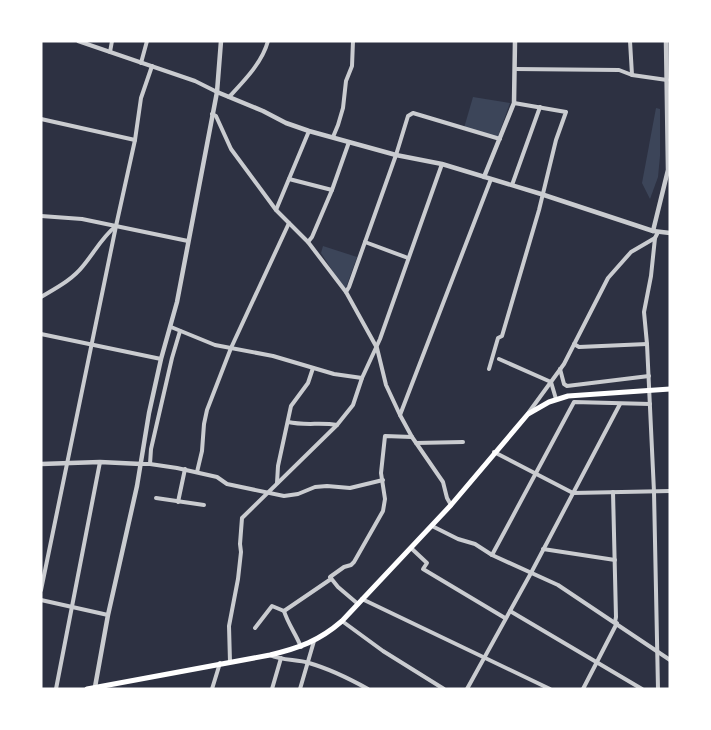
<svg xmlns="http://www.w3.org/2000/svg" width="711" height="730" font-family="'Nunito Sans',sans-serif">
<rect width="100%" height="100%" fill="#2d3142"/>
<g fill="#3c4559">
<polygon points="473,97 510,103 497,139 464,128"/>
<polygon points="656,108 660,109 660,156 658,177 650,199 642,183"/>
<polygon points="323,246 357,257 345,290 321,253"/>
</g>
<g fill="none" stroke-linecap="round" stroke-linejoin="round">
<g stroke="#caccd0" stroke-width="4">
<polyline points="78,41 195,81 217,92"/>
<polyline points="630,41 632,75"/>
<polyline points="110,52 112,41"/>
<polyline points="141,63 147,41"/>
<polyline points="515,69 619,70 632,75 667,80"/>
<path d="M229 97C244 81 262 63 268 41"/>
<polyline points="212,114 216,116 231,149 276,210 308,242 346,292 377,348 386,385 400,415 412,437 443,482 447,498 451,505"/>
<polyline points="41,119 135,140"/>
<polyline points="333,137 338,125 343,108 346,81 352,66 353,41"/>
<polyline points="289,179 332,190"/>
<polyline points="512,185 540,107"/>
<polyline points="276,210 309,131"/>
<polyline points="41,216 82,219 188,241"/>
<polyline points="655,238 651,276 644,312 647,344 654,492 658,689"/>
<polyline points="308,242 312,237 332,190 349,142"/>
<polyline points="365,242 408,258"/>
<polyline points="346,292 349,287 396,155 408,116 413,113 500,139"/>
<path d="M41 297C56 288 72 280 83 266 94 253 102 237 116 226"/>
<polyline points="171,327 215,345 273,356 334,374 362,378"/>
<polyline points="41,334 161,359"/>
<polyline points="574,344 579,347 647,344"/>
<polyline points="499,359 551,382 556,399"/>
<polyline points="489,369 498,338 502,336 539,210 556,140 566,112 514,103"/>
<polyline points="560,369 564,384 567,386 649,376"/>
<polyline points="529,412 564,364 608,278 631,252 655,238 658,232"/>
<polyline points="400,415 491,179"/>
<path d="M288 422C305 426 321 422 337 425"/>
<polyline points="416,443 463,442"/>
<polyline points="494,452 573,493 670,491"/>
<polyline points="141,464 150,464 151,449 172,358 180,331"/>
<polyline points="150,464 177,468 217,477 227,484 284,496 298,494 315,487 327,486 350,488 383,480"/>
<polyline points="197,472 202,451 204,424 207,410 231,348 289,223"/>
<polyline points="277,483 278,466 291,406 308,383 313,368"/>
<polyline points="613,492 616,617 615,622"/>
<polyline points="156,498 204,505"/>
<polyline points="178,502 185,469"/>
<polyline points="432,526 458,539 475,544 492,555 558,585 670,660"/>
<polyline points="411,548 427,563 423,569 505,618"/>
<polyline points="543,549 615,560"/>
<polyline points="492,555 574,402 650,404"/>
<polyline points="41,590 116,226 135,140 141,98 152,66"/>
<polyline points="362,599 550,689"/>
<polyline points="41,600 108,615"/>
<polyline points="358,604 338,587 330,577 344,567 351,565 354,562 383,511 385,499 381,473 385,436 412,437"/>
<polyline points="284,611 331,579"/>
<polyline points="510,611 642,689"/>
<polyline points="342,621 383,651 444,689"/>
<path d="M255 628 272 606 284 611C288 624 296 634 301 647"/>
<path d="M270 655C282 661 297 659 309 663 330 669 350 679 368 689"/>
<polyline points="230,662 229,626 238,579 241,552 240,544 242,518 337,425 353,405 362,378 380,339 442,164"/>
<polyline points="56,689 100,462"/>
<polyline points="212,689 220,663"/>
<polyline points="272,689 281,658"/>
<polyline points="300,689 314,641"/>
<polyline points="467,689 531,573 620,404"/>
<polyline points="583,689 617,623"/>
</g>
<g stroke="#caccd0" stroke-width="4.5">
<polyline points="217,92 263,111 286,123 309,131 396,155 442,164 541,194 653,231 670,233"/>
<polyline points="484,177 514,103 515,41"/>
<polyline points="653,231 668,170 666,41"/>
<polyline points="41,464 100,462 141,464"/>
<polyline points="95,687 108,615 137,486 149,413 161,359 177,302 217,92 221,41"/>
</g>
<path stroke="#fff" stroke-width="5" d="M87 689 270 655C299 648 319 641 342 621L451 505 528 414 549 402 568 396 670 389"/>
</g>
<rect width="711" height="730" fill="none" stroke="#ffffff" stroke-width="85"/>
</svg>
